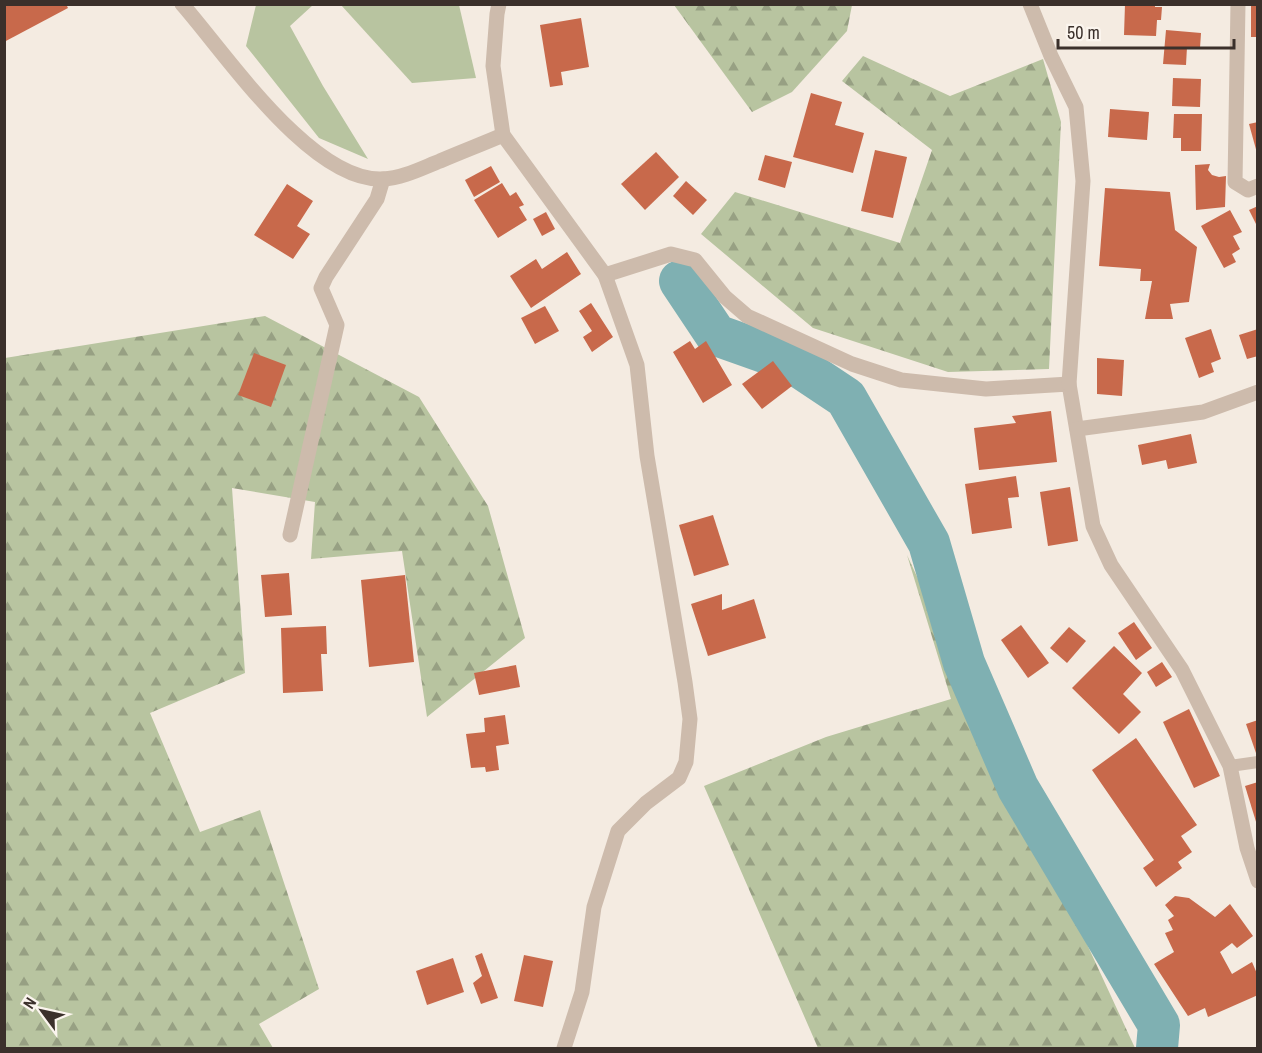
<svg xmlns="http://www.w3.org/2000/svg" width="1262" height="1053" font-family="'Archivo Narrow',sans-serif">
<defs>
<pattern id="forest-firs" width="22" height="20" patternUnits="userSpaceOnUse" patternTransform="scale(1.5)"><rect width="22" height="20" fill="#b8c4a0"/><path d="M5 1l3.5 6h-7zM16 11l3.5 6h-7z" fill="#97a083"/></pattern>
</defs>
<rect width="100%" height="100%" fill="#f4ebe1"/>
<g fill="#b8c4a0">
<polygon points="256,5 313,5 290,26 323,86 368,159 319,138 246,46"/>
<polygon points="341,5 459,5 476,78 412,83"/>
</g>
<g fill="url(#forest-firs)">
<polygon points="674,5 852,5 847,31 792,92 752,112"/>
<polygon points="863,56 950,96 1043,59 1061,122 1049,369 948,372 813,328 701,234 735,192 900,243 932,150 842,81"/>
<polygon points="265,316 419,397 488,506 525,638 427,717 402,551 311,559 315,502 232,488 245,673 150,713 200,832 260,810 319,989 259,1024 273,1048 5,1048 5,358"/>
<polygon points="907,555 1135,1048 818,1048 704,786 826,737 951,699"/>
</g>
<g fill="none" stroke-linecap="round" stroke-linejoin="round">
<polyline stroke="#7fb0b2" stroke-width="42" points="680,281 716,335 792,362 846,398 929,543 964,663 1018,788 1159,1025 1157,1048"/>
</g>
<g fill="#c8694b">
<polygon points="4,4 66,4 68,8 4,42"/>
<polygon points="1125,4 1155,4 1155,7 1162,7 1161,20 1157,20 1156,36 1124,35"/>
<rect x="1251" y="5" width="7" height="32"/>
<polygon points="581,18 589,67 561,72 563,85 550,87 540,25"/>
<polygon points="1166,30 1201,33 1200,48 1187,47 1186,65 1163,64"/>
<polygon points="1173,78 1201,79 1200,107 1172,106"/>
<polygon points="811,93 842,102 835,125 864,133 853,173 793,157"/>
<polygon points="1110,109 1149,112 1147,140 1108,137"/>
<polygon points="1174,114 1202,114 1201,151 1181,151 1181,138 1173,138"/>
<polygon points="1258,122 1258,153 1257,153 1249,124"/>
<polygon points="875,150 907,157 893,218 861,211"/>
<polygon points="656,152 679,177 645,210 621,184"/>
<polygon points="765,155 792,162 785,188 758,180"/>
<polygon points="1210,164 1208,170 1212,175 1219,177 1226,176 1225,207 1196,210 1195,165"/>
<polygon points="491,166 500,182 474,197 465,180"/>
<polygon points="686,181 707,200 693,215 673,196"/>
<polygon points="502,183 510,196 516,192 524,205 519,207 527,220 498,238 474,200"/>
<polygon points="287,184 313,201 297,226 310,234 293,259 254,235"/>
<polygon points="1105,188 1170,192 1175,230 1197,247 1189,302 1170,304 1173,319 1145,319 1152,281 1140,281 1141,269 1099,266"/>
<polygon points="1258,206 1258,228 1249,210"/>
<polygon points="1230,210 1242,232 1233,236 1240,249 1232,254 1236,262 1224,268 1201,226"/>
<polygon points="546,212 555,229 542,236 533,219"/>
<polygon points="567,252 581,274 531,308 510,276 536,259 542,269"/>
<polygon points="591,303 613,337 592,352 583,337 592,331 579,311"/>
<polygon points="545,306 559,331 535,344 521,318"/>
<polygon points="1211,329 1221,359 1211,363 1214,372 1199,378 1185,338"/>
<polygon points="1258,329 1258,356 1247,359 1239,335"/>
<polygon points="690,341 695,349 706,341 732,385 703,403 673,352"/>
<polygon points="254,353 286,365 271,407 238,395"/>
<polygon points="1097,358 1124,360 1122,396 1097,394"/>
<polygon points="773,361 792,386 762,409 742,384"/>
<polygon points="1051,411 1057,462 979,470 974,428 1016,423 1012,416"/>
<polygon points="1191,434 1197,463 1168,469 1166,460 1142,465 1138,445"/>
<polygon points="1016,476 1019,497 1008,498 1012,528 972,534 965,484"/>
<polygon points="1070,487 1078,541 1048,546 1040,492"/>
<polygon points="713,515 729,565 694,576 679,525"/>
<polygon points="289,573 292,615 265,617 261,575"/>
<polygon points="405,575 414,662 369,667 361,580"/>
<polygon points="722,594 722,610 754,599 766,638 708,656 691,604"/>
<polygon points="1134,622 1152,648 1136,660 1118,633"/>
<polygon points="1021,625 1049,663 1028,678 1001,640"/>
<polygon points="326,626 327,654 321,654 323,691 283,693 281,628"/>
<polygon points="1069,627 1086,641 1067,663 1050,648"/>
<polygon points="1114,646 1142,673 1123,694 1141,712 1119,734 1072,688"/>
<polygon points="1162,662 1172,677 1156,687 1147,672"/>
<polygon points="516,665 520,687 479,695 474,673"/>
<polygon points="1189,709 1220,776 1194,788 1163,722"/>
<polygon points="505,715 509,744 496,746 499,770 486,772 485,767 471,768 466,734 485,732 484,718"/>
<polygon points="1258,720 1258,756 1257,756 1246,724"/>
<polygon points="1136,738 1197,825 1181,836 1192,852 1178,862 1182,868 1156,887 1143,868 1154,860 1092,770"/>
<polygon points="1258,782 1258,825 1257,825 1245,786"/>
<polygon points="1175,896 1189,898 1215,917 1230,904 1253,936 1237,948 1232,943 1220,952 1232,974 1252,962 1258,976 1258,995 1208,1017 1205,1008 1188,1016 1154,964 1174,952 1165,933 1173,930 1168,920 1174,916 1165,905"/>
<polygon points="482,953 498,998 481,1004 473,983 482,976 475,956"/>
<polygon points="524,955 553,961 543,1007 514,1001"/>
<polygon points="453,958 464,992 427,1005 416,971"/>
</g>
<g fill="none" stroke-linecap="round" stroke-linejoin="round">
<polyline stroke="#cdbbac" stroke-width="12" points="1230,766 1258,762"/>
<g stroke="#cdbbac" stroke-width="15">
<path d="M182 4C226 54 312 183 383 179 403 178 422 168 440 161 461 152 482 144 503 135"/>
<polyline points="499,4 497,14 493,66 503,135 605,275 637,365 647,456 685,682 690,719 686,762 679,778 646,803 618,831 594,907 582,992 564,1048"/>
<polyline points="1238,4 1235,182 1248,190 1258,186"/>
<polyline points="605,275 671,254 695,260 725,297 747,316 852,364 901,380 986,389 1069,384 1093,526 1111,565 1182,670 1230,766 1247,848 1258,881"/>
<polyline points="1077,429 1203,412 1258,392"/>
<polyline points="290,535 337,325 321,288 326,277 377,199 383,179"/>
</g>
<polyline stroke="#cdbbac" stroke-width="15" points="1030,4 1051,56 1076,107 1083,181 1069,384"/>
</g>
<rect width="1262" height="1053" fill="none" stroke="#3b302b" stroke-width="12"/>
<g transform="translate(42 1011) rotate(303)" stroke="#fbf5ee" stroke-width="4.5" paint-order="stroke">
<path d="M0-4.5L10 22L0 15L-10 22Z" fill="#3b302b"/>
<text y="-9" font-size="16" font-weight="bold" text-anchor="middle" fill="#3b302b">N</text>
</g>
<path d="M1058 39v9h176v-9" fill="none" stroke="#3b302b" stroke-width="3"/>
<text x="1067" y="39" font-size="18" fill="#3b302b" stroke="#fbf5ee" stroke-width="4.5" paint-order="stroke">50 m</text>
</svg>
